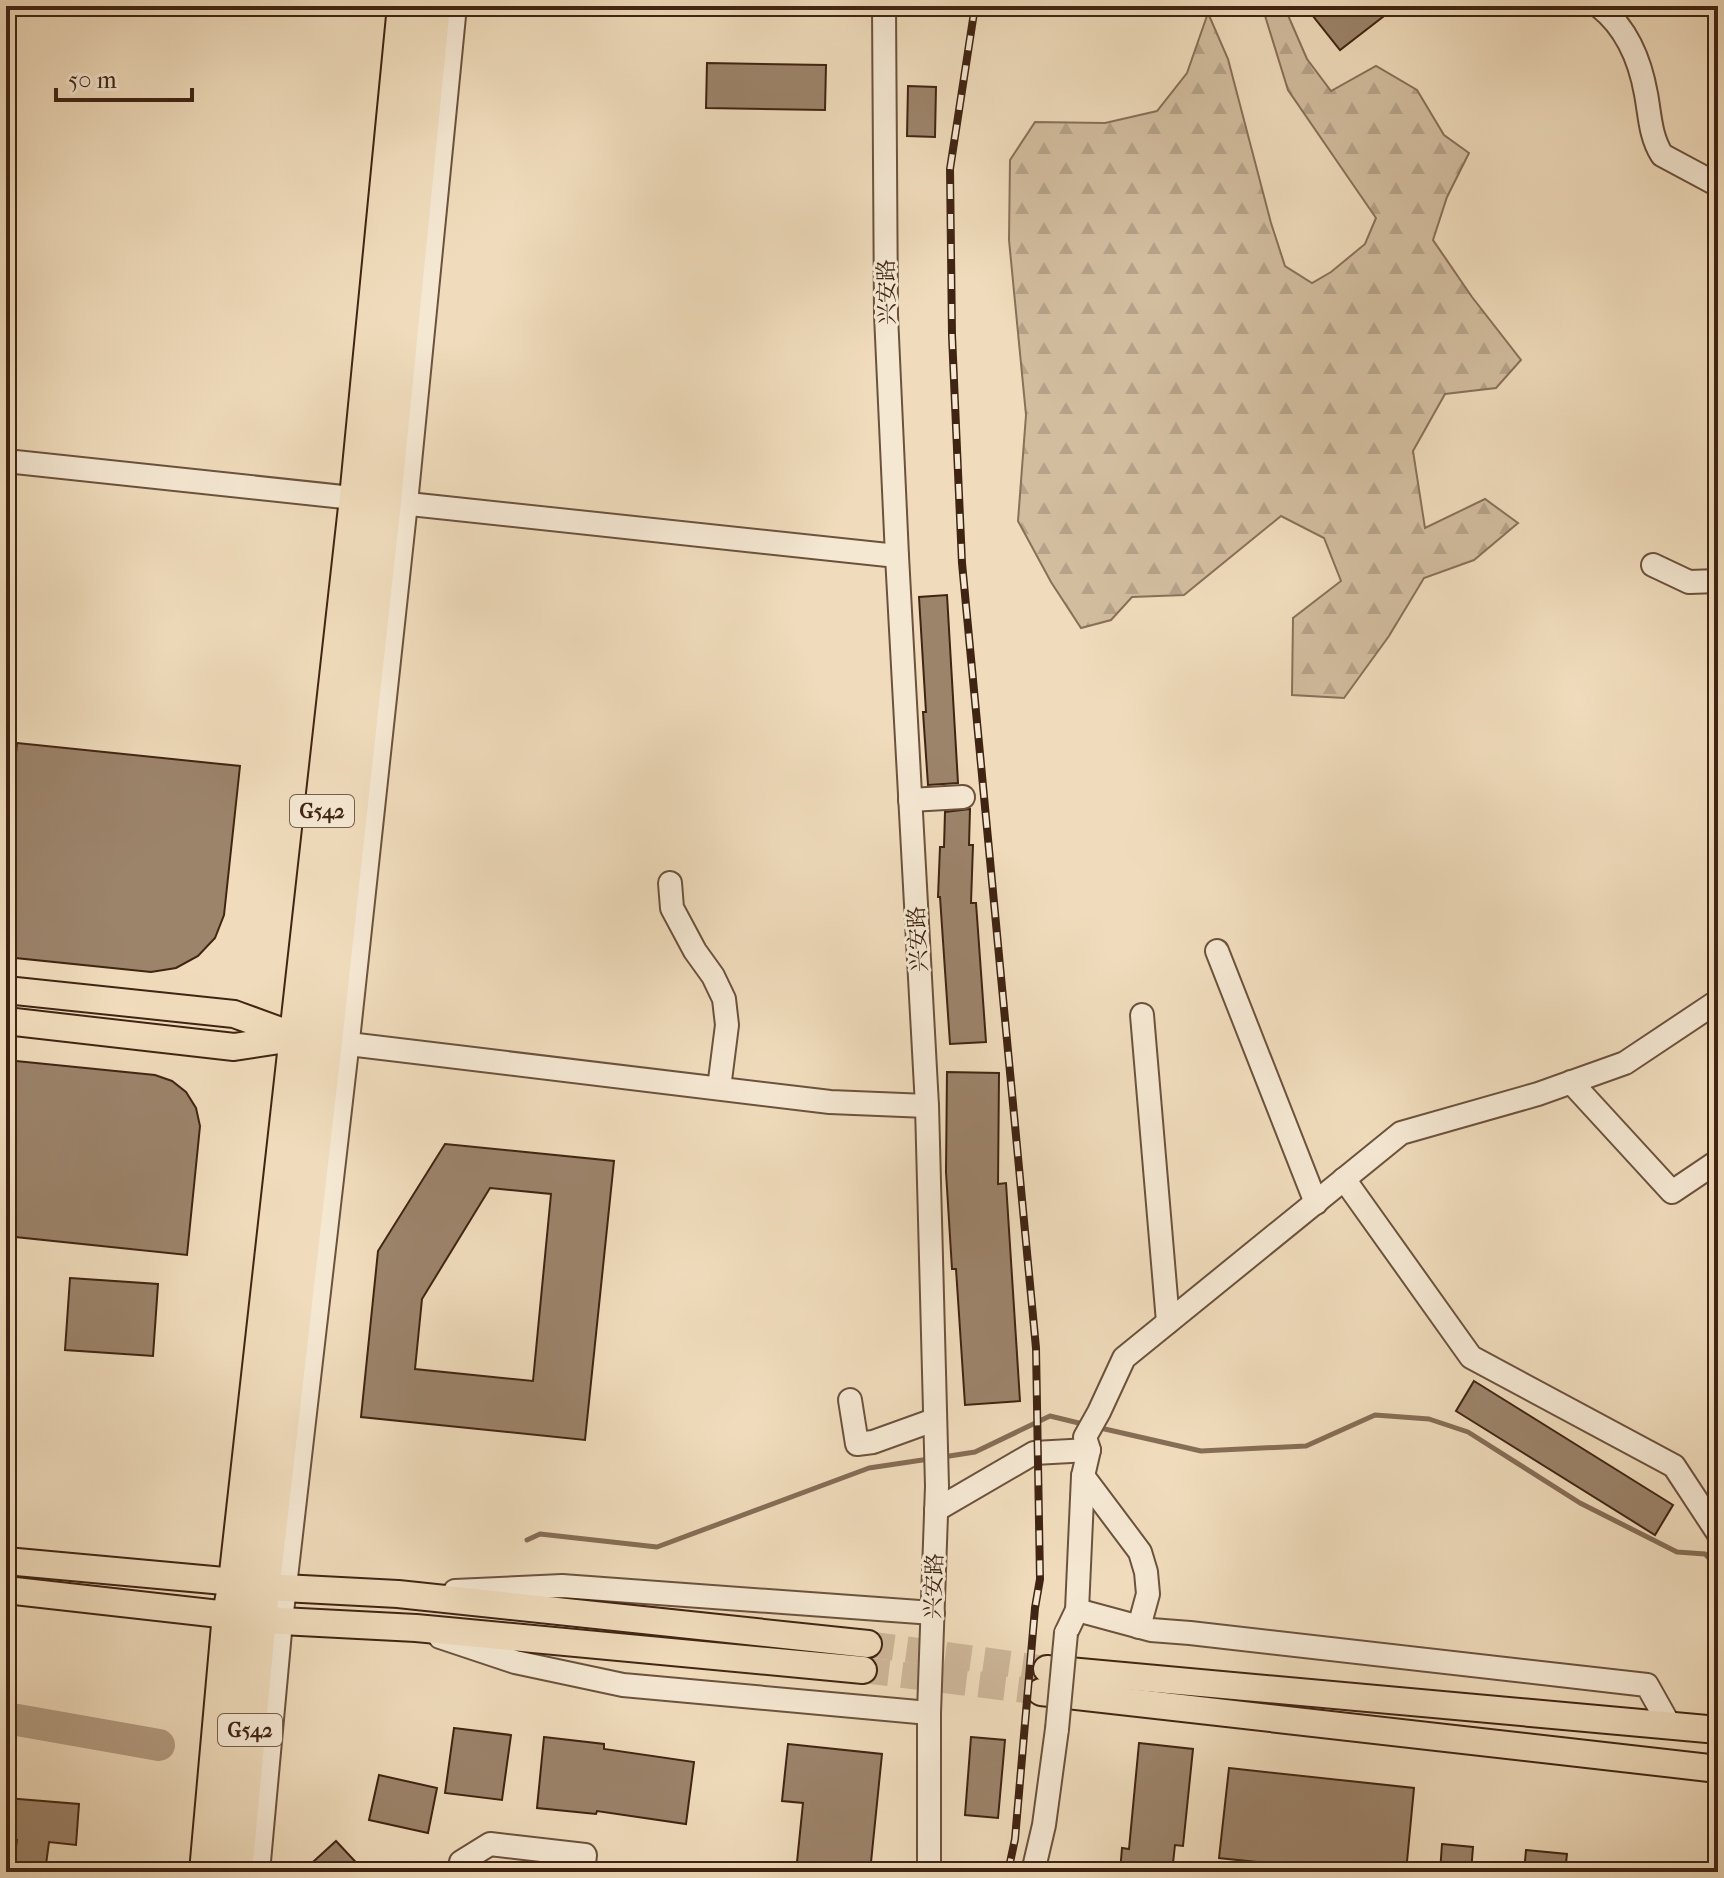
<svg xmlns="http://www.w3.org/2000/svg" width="1724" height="1878" font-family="'IM FELL French Canon','Noto Serif SC',serif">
<defs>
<pattern id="forest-firs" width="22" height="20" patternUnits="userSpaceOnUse" patternTransform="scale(2)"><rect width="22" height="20" fill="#d2bd9f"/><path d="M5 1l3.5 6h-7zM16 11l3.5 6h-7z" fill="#b5a288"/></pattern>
</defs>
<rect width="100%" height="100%" fill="#f0dcbc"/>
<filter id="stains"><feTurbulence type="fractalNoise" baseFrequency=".0025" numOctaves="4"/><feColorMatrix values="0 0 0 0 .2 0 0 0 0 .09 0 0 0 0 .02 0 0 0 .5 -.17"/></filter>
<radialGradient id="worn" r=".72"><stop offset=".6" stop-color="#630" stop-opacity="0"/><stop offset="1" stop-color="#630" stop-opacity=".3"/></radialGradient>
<polygon fill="url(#forest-firs)" stroke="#897059" stroke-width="2" points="1262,6 1284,6 1307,59 1331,91 1376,66 1417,90 1444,135 1469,153 1447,197 1433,240 1472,297 1521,360 1496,388 1445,394 1413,451 1425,528 1485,499 1518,523 1474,560 1424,578 1389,636 1344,698 1292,695 1293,618 1341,581 1324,538 1281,516 1184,595 1132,597 1111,620 1081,628 1051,582 1018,521 1026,415 1009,240 1010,160 1035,122 1105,123 1157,111 1187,73 1208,13 1228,59 1271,223 1285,266 1312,283 1331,272 1365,244 1376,218 1288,90"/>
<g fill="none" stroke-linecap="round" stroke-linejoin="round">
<g stroke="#866d56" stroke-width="5">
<polyline points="1096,1427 1201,1451 1306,1446 1375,1415 1429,1419 1468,1432 1580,1503 1677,1552 1705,1554 1718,1567"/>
<polyline points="943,1457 975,1452 1050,1416 1087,1425"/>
<polyline points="527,1540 540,1534 657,1547 869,1468 929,1459"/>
</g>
<polyline stroke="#b49d83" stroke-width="32" points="6,1718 159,1745"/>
</g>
<g fill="#9c846b" stroke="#402413" stroke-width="2" fill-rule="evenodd">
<polygon points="1305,6 1397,6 1340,50"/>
<polygon points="707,63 826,65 825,110 706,108"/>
<polygon points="908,86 936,87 935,137 907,136"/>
<polygon points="947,595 958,783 928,785 923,712 926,712 919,597"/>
<polygon points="17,743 240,766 224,915 215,938 198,956 176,968 151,972 6,957 6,854"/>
<polygon points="970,809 969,845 973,845 971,903 976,903 986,1042 950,1044 940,897 938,897 940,847 944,847 945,812"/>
<polygon points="6,1060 155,1075 172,1081 186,1092 196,1108 200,1126 187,1255 6,1236"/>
<polygon points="947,1072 999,1073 998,1184 1006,1183 1020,1401 965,1405 956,1269 952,1269 946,1172"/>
<path d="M445 1144 614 1161 585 1440 361 1417 378 1251ZM490 1188 551 1194 533 1381 415 1369 422 1299Z"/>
<polygon points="70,1278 158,1284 153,1356 65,1350"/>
<polygon points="1474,1381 1673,1505 1655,1535 1456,1411"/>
<polygon points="454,1728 511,1735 502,1800 445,1793"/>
<polygon points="544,1737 604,1744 604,1749 694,1762 686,1824 597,1811 596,1814 537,1808"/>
<polygon points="971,1737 1005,1740 998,1818 965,1815"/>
<polygon points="1139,1743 1193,1749 1183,1846 1175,1845 1172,1872 1120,1872 1122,1848 1129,1849"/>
<polygon points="788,1744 882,1754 870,1872 796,1872 803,1803 782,1801"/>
<polygon points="1229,1768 1414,1788 1406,1872 1351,1872 1219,1858"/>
<polygon points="379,1775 437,1788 428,1833 369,1820"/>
<polygon points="6,1798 79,1804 76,1845 49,1842 45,1872 12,1872 17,1840 6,1839"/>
<polygon points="336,1841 365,1872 302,1872"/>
<polygon points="1442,1844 1473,1847 1471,1872 1440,1872"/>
<polygon points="1526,1850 1567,1854 1565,1872 1524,1872"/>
</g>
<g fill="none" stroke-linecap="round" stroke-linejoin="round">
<g stroke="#cdb79a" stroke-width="26" stroke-dasharray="26 13" stroke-linecap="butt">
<polyline points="868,1644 1047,1669"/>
<polyline points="863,1670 1041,1692"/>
</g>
<g stroke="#6c523d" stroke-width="26">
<g id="minor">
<polyline points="884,6 886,315 897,556 927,1106 937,1486 929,1713 929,1872"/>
<path d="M1599 6C1627 28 1640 60 1646 94 1650 115 1650 136 1662 155L1718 185"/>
<polyline points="6,461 897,556"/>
<polyline points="1653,565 1689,582 1718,581"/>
<polyline points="910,800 963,797"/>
<polyline points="670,883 672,908 695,951 713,976 724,999 727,1025 719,1088"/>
<polyline points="1217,951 1316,1203"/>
<polyline points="1142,1015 1168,1322"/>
<polyline points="332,1042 830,1102 927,1106"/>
<polyline points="1571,1082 1672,1192 1718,1161"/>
<polyline points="1344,1179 1471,1357 1674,1466 1718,1533"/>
<polyline points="850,1400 857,1444 873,1442 934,1420"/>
<polyline points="1083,1476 1140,1552 1146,1572 1148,1594 1139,1627"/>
<polyline points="936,1510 1034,1453 1089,1450"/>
<polyline points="455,1591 562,1586 933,1613"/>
<polyline points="1077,1610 1151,1630 1190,1633 1647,1685 1670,1726"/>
<polyline points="1066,1633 1077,1610 1083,1476 1089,1450 1085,1437 1099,1412 1124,1358 1401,1133 1538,1094 1625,1063 1718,1001"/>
<polyline points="440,1637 515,1662 623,1685 929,1713"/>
<polyline points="258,1872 281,1621 348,1040 406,503 455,6"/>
<polyline points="460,1872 461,1862 490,1844 585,1855 583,1872"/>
<polyline points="1033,1872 1044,1825 1057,1729"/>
</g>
</g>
<g stroke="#402413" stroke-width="30">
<g id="major">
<polyline points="6,990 234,1014 297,1037"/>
<polyline points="6,1021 234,1047 293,1038"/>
<polyline points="6,1561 235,1582 264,1587 398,1594 868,1644"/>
<polyline points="6,1590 281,1621 416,1628 863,1670"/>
<polyline points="1047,1669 1718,1730"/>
<polyline points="1041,1692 1718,1769"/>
</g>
</g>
<g stroke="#402413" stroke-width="36">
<g id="highway">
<polyline points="206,1872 229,1614 235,1582 356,498 404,6"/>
<polyline points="236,1872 260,1618 326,1041 385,501 434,6"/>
</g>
</g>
<use href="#minor" stroke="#f5e8d3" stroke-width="22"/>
<use href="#major" stroke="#f0dcbc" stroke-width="26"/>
<use href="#highway" stroke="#f0dcbc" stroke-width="32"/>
<g stroke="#402413" stroke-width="8">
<polyline id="rail" points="975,6 950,169 952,335 962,563 1036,1348 1040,1579 1035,1608 1015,1839 1008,1872"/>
</g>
<use href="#rail" stroke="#f5e8d3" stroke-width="5" stroke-dasharray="15" stroke-linecap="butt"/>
<g stroke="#6c523d" stroke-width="26" stroke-linecap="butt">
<polyline id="minor-bridge" points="1057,1729 1066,1633"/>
</g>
<use href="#minor-bridge" stroke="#f5e8d3" stroke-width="22"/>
</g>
<g text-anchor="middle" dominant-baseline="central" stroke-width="6" stroke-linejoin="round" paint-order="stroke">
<g fill="#f5e8d3" stroke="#765f4d" stroke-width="2">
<rect x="290" y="795" width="64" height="32" rx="6"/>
<rect x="218" y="1714" width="64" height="32" rx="6"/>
</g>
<g font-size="20" font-weight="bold" fill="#402413">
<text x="322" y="811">G542</text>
<text x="250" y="1730">G542</text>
</g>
<g font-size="22" fill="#402413" stroke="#f5e8d3">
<text transform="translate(887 292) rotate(-91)">兴安路</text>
<text transform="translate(918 939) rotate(-93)">兴安路</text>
<text transform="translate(934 1586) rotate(-88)">兴安路</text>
</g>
</g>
<rect width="1724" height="1878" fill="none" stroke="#f0dcbc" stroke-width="32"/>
<rect x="8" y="8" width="1708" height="1862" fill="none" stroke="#402413" stroke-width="4"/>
<rect x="16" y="16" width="1692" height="1846" fill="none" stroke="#402413" stroke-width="2"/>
<path d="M56 88v12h136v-12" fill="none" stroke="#402413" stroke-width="4"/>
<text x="68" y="88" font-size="24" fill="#402413" stroke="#f5e8d3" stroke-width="6" paint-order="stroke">50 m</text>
<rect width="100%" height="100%" filter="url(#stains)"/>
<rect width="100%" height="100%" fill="url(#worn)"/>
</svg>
